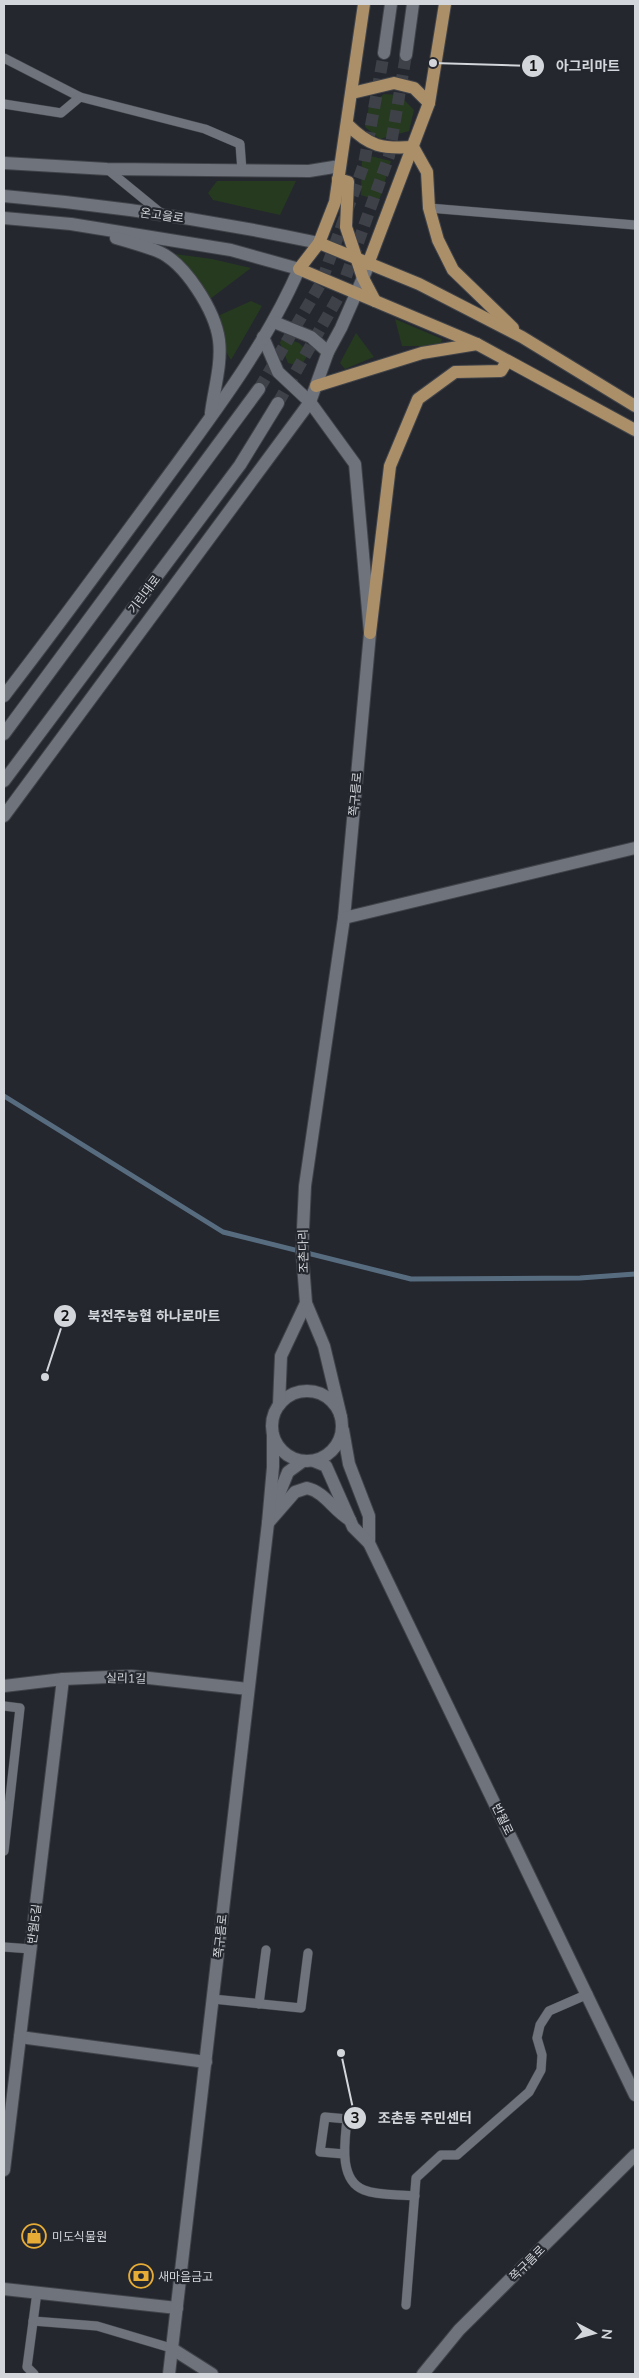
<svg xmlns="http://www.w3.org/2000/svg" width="639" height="2378" font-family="Mulish,'Noto Sans KR',sans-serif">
<rect width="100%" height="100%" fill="#24272e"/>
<g fill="#263a20">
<polygon points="384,94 399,95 414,110 409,131 380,139 365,127 369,106"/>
<polygon points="362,154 391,161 379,201 361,195"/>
<polygon points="217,181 296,181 280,215 213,200 208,193"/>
<polygon points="175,254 212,259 251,268 210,299 174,258"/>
<polygon points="251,301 262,306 231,360 225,350 220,315"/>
<polygon points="395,319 442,339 440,346 402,346"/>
<polygon points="356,333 374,357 345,369 340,363"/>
<polygon points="282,337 299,343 309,353 301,366 288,363 280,343"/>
</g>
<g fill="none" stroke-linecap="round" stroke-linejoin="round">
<polyline stroke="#586c80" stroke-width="5" points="4,1096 223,1232 411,1279 580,1278 635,1274"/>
<g stroke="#3e4148" stroke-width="12" stroke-dasharray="12 6" stroke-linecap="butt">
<polyline points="259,389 321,283 364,164 384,53"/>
<polyline points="278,403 339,296 389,156 406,55"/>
</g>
<g stroke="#404349" stroke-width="10">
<g id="service">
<polyline points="4,58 80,97"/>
<polyline points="4,104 61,113 80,97 205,129 240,144 242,171"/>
<polyline points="107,169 162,214"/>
<polyline points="429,208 635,225"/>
<polyline points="4,1706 20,1708 4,1851"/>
<polyline points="4,1947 31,1949"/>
<polyline points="213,1999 301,2008 308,1953"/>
<polyline points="259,2004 266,1950"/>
<path d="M344 2154 320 2152 325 2117 347 2119C345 2140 338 2180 364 2190 379 2196 399 2194 415 2196"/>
<polyline points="406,2305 416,2178 441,2155 457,2155 529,2092 541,2070 542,2055 537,2038 540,2025 549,2011 588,1994"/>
<polyline points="33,2321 97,2326 171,2348"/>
<polyline points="34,2374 27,2367 37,2292"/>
</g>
</g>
<g stroke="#404349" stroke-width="14">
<g id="minor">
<polyline points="263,337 278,372 310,402 355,464 370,633 344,918 305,1186 302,1251 306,1303 324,1346 341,1417"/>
<polyline points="344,918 635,848"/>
<circle cx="307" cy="1426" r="35"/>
<polyline points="279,1405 281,1356 306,1303"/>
<polyline points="343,1430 349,1464 369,1516 369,1543"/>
<polyline points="314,1461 326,1466 353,1527 369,1543 635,2095"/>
<polyline points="273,1509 288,1472 303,1461"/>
<path d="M268 1523 295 1492 307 1488C325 1492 334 1511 350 1520"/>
<polyline points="4,1686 63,1679 131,1676 248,1689"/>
<polyline points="20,2037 206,2062"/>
<polyline points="4,2170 63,1679"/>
<polyline points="4,2289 177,2308"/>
<polyline points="171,2348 212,2374"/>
<polyline points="169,2374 268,1523 273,1467 273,1435"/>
<polyline points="423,2374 459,2330 635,2155"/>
</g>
</g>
<g stroke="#404349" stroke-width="14">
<g id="tertiary">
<polyline points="384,53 391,4"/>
<polyline points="406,55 413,4"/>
<polyline points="4,163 107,169 309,171 340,166"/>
<path d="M4 196C110 205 215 221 319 243"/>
<path d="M4 218 71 224 231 250 299 269C266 345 214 413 165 480 112 552 59 625 4 696"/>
<path d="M116 238C130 242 144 246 157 251 185 262 215 311 219 340 222 364 214 389 211 413"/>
<polyline points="274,322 311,337 328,352"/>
<polyline points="4,734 259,389"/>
<polyline points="4,781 240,465 278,403"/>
<polyline points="4,816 310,402 328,352 341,328 366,271"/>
</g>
</g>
<g stroke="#404349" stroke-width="14">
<g id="primary">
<polyline points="364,4 335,202 319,243 299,269 477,344 635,430"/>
<polyline points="352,93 394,83 414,88 429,103"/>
<path d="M347 124C370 147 382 149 413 147"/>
<polyline points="413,147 427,172 429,208 438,240 453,270 513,328"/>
<polyline points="338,179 348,182 346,227 363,278 375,301"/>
<polyline points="319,243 419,284 522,337 635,406"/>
<polyline points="368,264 429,103 445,4"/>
<polyline points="316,386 422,353 477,344"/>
<polyline points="370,633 390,466 418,399 455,372 501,371 507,361"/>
</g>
</g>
<use href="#service" stroke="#6f737c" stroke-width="9"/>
<use href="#minor" stroke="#6f737c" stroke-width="12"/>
<use href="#tertiary" stroke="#6f737c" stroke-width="12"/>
<use href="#primary" stroke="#ab8f68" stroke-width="12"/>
</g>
<defs>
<g id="shop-ring" transform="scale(1.25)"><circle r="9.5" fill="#24272e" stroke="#e7ac36" stroke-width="1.5"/><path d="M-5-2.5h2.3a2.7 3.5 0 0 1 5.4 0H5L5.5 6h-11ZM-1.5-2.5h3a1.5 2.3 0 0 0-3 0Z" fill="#e7ac36"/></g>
<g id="bank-ring" transform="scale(1.25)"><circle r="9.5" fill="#24272e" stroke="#e7ac36" stroke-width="1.5"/><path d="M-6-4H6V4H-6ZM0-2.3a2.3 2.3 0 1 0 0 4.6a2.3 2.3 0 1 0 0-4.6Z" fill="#e7ac36"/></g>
</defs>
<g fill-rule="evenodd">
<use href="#shop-ring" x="34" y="2236"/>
<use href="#bank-ring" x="141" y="2276"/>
</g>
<g text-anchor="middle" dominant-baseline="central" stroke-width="4.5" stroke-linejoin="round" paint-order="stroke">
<g font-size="12" fill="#d3d6da" stroke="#24272e">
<text transform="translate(162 215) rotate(8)">온고을로</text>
<text transform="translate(144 594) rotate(-53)">기린대로</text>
<text transform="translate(355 794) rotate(-85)">쪽구름로</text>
<text transform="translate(303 1251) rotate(-91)">조촌다리</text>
<text transform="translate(126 1678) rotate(1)">실리1길</text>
<text transform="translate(503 1819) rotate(64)">반월로</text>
<text transform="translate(34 1924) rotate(-83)">반월5길</text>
<text transform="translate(220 1936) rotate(-84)">쪽구름로</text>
<text transform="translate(527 2263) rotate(-45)">쪽구름로</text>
</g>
<g font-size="12" fill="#d3d6da" stroke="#24272e" text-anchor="start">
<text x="52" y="2236">미도식물원</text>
<text x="158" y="2276">새마을금고</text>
</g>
</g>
<path fill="none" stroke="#d3d6da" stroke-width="2" d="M433 63L533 66M45 1377L65 1316M341 2053L355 2118"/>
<g fill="#d3d6da" stroke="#24272e" stroke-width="2">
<circle cx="433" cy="63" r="5"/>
<circle cx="45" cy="1377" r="5"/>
<circle cx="341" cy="2053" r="5"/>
<circle cx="533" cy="66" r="12"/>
<circle cx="65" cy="1316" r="12"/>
<circle cx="355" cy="2118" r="12"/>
</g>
<g font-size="15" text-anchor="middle" font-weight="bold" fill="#111">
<text x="533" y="71">1</text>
<text x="65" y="1321">2</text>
<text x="355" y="2123">3</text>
</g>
<g font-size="14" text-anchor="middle" font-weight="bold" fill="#d3d6da" stroke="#24272e" stroke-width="4.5" stroke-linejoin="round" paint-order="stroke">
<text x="588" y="71">아그리마트</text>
<text x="154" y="1321">북전주농협 하나로마트</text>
<text x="425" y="2123">조촌동 주민센터</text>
</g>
<rect width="639" height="2378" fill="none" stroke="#d3d6da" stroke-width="10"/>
<g transform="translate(594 2333) rotate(96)" stroke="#24272e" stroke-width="4" paint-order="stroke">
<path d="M0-4L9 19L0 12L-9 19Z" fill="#d3d6da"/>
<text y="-8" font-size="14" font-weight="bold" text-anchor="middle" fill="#d3d6da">N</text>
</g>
</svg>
